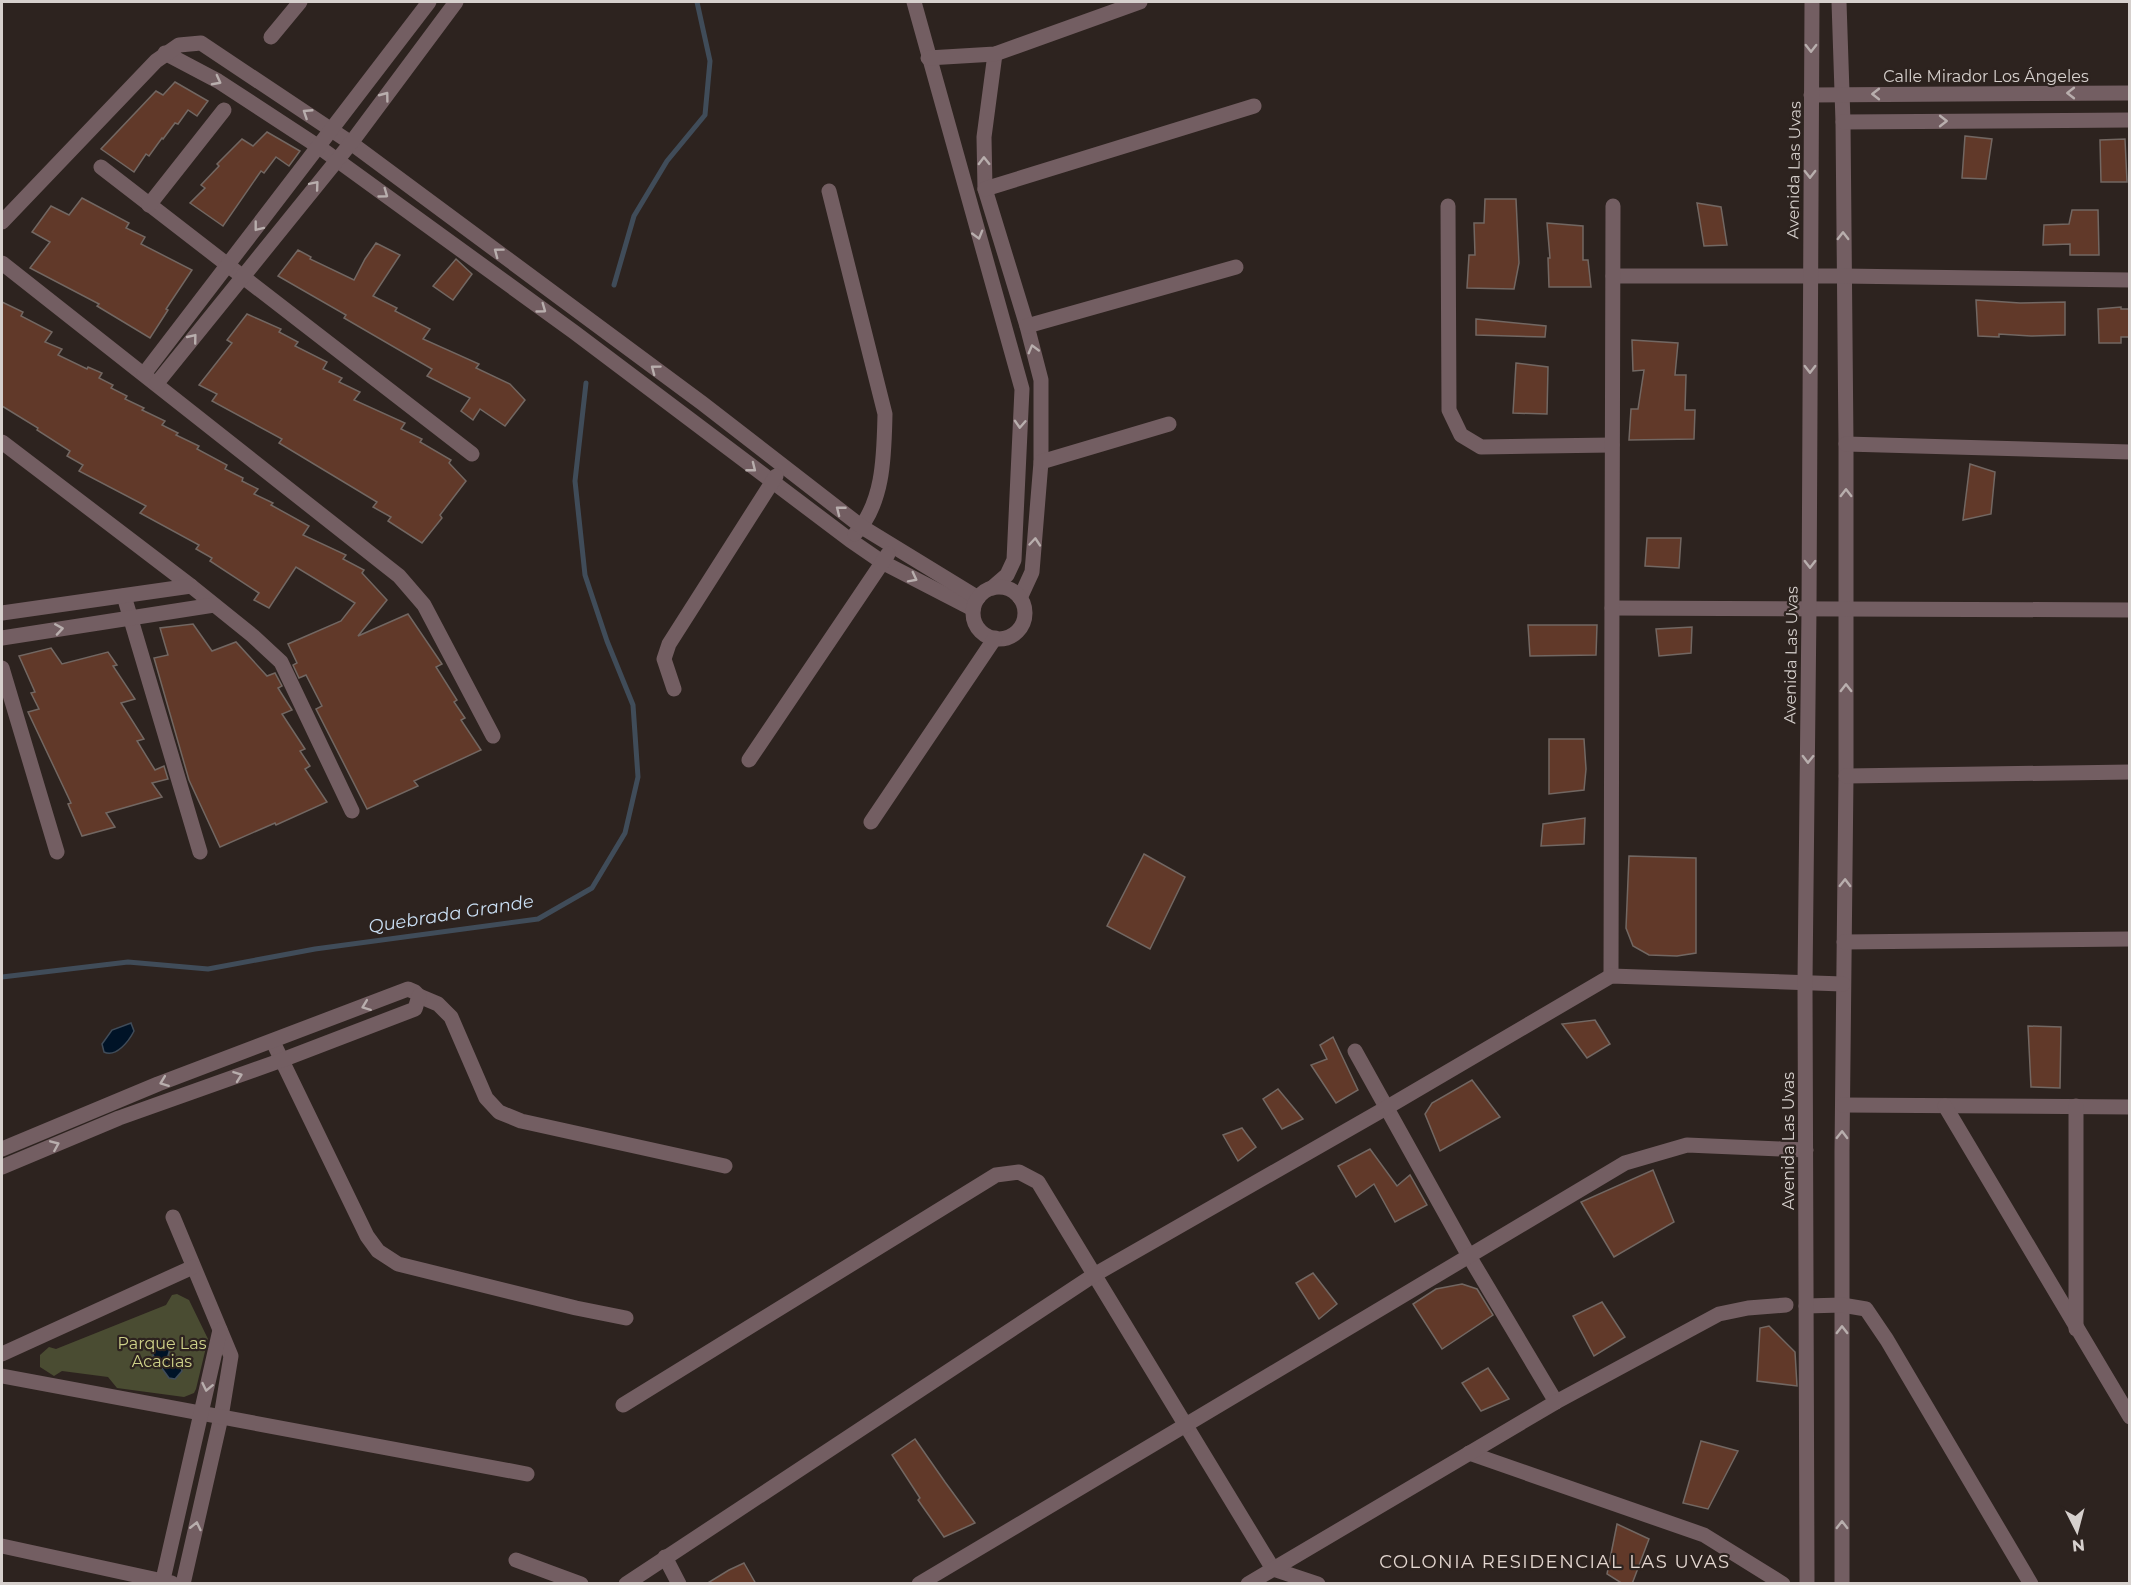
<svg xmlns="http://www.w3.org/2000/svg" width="2131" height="1585" font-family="Montserrat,sans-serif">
<rect width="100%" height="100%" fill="#2d231f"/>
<polygon fill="#4a4c32" points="177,1294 189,1300 208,1339 196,1389 194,1393 184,1397 117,1388 108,1377 62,1371 54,1376 40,1367 40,1355 49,1347 56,1349 166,1305 172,1295"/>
<g fill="#001327" stroke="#404c59" stroke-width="1.5">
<path d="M131 1023 134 1031C129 1041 116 1058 104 1052L102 1044 112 1030Z"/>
<polygon points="163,1340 170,1340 172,1342 167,1359 181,1368 182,1371 175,1379 169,1378 156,1360 153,1355 154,1348"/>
</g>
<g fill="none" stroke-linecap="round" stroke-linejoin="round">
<g stroke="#404c59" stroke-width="5">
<polyline points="614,285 634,216 667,161 705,115 710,61 697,2"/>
<polyline points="2,977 128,962 208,969 315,949 538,919 592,888 625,833 638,777 633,705 607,641 585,575 575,481 586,383"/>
</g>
</g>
<g fill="#613929" stroke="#726762" stroke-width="1.5">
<polygon points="175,82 208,101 197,116 188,110 178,124 175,123 163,139 162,138 149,156 146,154 134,172 101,149 156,91 163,95"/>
<polygon points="267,132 300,151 289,166 276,157 264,173 261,171 223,226 190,203 205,188 201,185 219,166 217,164 242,139 253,146"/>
<polygon points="1965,136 1992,139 1986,179 1962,178"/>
<polygon points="2125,139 2127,182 2101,182 2100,140"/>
<polygon points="82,198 129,223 126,228 145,237 141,244 192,270 166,309 168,310 150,338 97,306 99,304 30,268 50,242 32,232 51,206 69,215"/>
<polygon points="1485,199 1516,199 1519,263 1514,289 1467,288 1469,255 1475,255 1474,223 1484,223"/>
<polygon points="1697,203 1721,207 1727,245 1704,246"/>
<polygon points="2072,210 2098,210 2099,255 2070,255 2070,244 2043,245 2044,225 2069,224"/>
<polygon points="1547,223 1583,226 1583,260 1588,260 1591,287 1549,287 1548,258 1550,258"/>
<polygon points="376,243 400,255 373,296 397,308 395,311 430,329 423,339 479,364 476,368 510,384 525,400 505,426 480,409 473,420 461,411 470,398 427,376 432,369 344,318 346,315 278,276 298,250 311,257 310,259 354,280 365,259"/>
<polygon points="456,259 472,274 453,300 433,286"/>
<polygon points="1976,300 2020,303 2065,302 2065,335 2031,336 1999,334 1999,337 1978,336"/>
<polygon points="2,302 23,312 21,316 52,332 45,342 62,349 58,355 87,369 88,367 102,373 99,378 113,385 111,388 127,396 125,399 144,408 142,410 165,421 162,425 178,433 176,435 199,446 197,449 227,465 225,469 243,478 242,481 258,489 254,494 273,503 271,505 309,526 303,535 346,555 343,559 364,570 362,573 387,600 358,636 408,614 442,664 436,667 457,700 454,702 465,718 461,720 481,750 414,781 418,786 367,809 316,709 322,706 306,675 299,678 293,665 297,663 288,644 341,621 355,603 296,567 269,608 254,600 259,593 210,561 212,558 196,549 199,545 140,513 146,506 79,471 83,465 67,456 70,451 37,430 38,428 2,406"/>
<polygon points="2121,307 2121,309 2130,309 2130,337 2121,337 2121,343 2099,343 2098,309"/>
<polygon points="247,314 281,329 279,332 298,342 295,346 327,362 323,369 342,378 339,382 360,392 354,400 405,423 401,429 422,439 420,442 451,460 449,463 466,481 440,515 442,518 422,543 388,521 391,517 373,507 377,502 279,443 282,439 212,401 217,394 199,385 232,343 227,340"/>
<polygon points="1476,319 1546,326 1545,337 1476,335"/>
<polygon points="1632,340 1678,343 1675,375 1686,375 1685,410 1695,410 1694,439 1629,440 1631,409 1638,409 1644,370 1633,371"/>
<polygon points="1516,363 1548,367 1547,414 1513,413"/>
<polygon points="1970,464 1995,472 1991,514 1963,520"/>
<polygon points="1647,538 1681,538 1679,568 1645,566"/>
<polygon points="193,624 212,651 236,642 267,676 275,673 282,686 278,688 292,710 282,714 305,749 300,751 310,766 305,769 327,802 276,825 275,823 220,847 189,780 154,658 168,655 160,628"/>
<polygon points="1528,625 1597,625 1596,655 1530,656"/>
<polygon points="1692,627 1691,653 1659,656 1656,629"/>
<polygon points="51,648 62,664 108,652 117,665 113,666 135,699 121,703 144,739 137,741 155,770 164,766 168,779 152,783 162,797 106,813 115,827 82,836 68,804 71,803 28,712 39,709 31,693 35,692 19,656"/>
<polygon points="1549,739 1584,739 1586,769 1584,790 1549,794"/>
<polygon points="1585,818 1584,844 1541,846 1543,824"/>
<polygon points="1144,854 1185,877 1150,949 1107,926"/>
<polygon points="1629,856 1696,858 1696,953 1677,956 1649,955 1633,946 1626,928"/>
<polygon points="1595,1020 1610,1044 1587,1058 1562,1024"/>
<polygon points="2028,1026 2061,1027 2060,1088 2031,1087"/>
<polygon points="1333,1037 1358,1090 1336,1103 1311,1065 1327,1059 1320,1045"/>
<polygon points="1472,1080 1500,1117 1440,1151 1425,1114 1432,1103"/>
<polygon points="1278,1089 1303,1119 1282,1129 1263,1099"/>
<polygon points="1242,1128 1256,1147 1238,1161 1223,1135"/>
<polygon points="1370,1149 1397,1186 1410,1175 1427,1205 1395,1222 1374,1184 1356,1197 1338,1166"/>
<polygon points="1653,1170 1674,1222 1614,1257 1581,1202"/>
<polygon points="1313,1273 1337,1304 1319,1319 1296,1283"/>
<polygon points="1462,1284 1477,1289 1493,1315 1442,1349 1413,1304 1436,1289"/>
<polygon points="1602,1302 1625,1337 1594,1356 1573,1316"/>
<polygon points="1769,1326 1795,1352 1797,1386 1757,1381 1760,1328"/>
<polygon points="1488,1368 1509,1399 1481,1411 1462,1383"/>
<polygon points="915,1439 945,1482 975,1523 944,1537 918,1500 920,1498 892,1455"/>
<polygon points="1701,1441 1738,1451 1708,1509 1683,1503"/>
<polygon points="1617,1524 1649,1539 1632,1584 1623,1584 1607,1574"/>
<polygon points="744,1563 756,1584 706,1584 729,1570"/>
</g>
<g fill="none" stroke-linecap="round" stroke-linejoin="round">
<g stroke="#735e62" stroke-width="15">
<polyline points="914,2 1022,389 1014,560 1007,575 992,588"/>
<polyline points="1839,2 1843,122 1846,444 1846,776 1842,1151 1842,1584"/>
<polyline points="271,37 300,2"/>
<polyline points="165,53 218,81 319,147 574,332 850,540 882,562 973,609"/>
<polyline points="995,54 984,137 985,189 1027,326 1041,380 1041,462 1032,572 1020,598"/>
<polyline points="928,58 995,54 1140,2"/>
<polyline points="1811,95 2130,93"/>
<polyline points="1843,122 2130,120"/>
<polyline points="101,167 472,454"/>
<polyline points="985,189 1254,106"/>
<path d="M829 191 885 414C884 455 884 503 855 534"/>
<polyline points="149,205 224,110"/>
<polyline points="1448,206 1449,410 1461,435 1481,447 1612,445"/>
<polyline points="2,222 156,61 179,45 201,43 351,143 702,403 862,527 978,598"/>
<polyline points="2,263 399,576 424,605 493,736"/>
<polyline points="1613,276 1843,276 2130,280"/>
<polyline points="1027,326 1236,267"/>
<polyline points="144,374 429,2"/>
<polyline points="157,383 351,143 456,2"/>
<polyline points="2,442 191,586 253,636 281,662 352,811"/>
<polyline points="1846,444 2130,452"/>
<polyline points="1041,462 1169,424"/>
<circle cx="999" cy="613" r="26"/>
<polyline points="124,596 200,852"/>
<polyline points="1612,608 2130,610"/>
<polyline points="2,613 191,586"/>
<polyline points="2,638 214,605"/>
<polyline points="2,668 57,852"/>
<polyline points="674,689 664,659 669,644 776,476"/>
<polyline points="749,760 888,554"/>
<polyline points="1846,776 2130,772"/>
<polyline points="871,822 995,638"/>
<polyline points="1844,942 2130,939"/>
<polyline points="1611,976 1613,206"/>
<polyline points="273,1042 367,1236 378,1251 398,1264 576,1308 626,1318"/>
<polyline points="1355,1051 1469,1256 1556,1402"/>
<polyline points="1843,1105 2130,1107"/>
<polyline points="1945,1106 2130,1417"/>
<polyline points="2076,1106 2076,1329"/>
<polyline points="2,1149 158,1084 408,989 415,992 419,996 438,1004 451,1017 486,1098 499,1112 521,1121 725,1166"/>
<polyline points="2,1167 119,1118 282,1060 415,1009 419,996"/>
<polyline points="173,1217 231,1356 221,1417 183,1584"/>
<polyline points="1806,1306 1842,1305 1866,1309 1887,1340 2031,1584"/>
<polyline points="2,1354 193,1267"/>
<polyline points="2,1376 527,1474"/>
<polyline points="623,1405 996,1175 1019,1172 1038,1182 1273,1569 1318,1584"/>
<polyline points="1469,1453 1704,1535 1783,1584"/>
<polyline points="2,1546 172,1583"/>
<polyline points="665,1557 679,1584"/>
<polyline points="516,1560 581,1584"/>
<polyline points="162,1584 220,1330"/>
<polyline points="626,1584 1094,1275 1386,1108 1611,976 1843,984"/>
<polyline points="919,1584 1625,1163 1687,1145 1806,1150"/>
<polyline points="1248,1584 1556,1402 1693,1328 1719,1314 1748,1308 1786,1305"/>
<polyline points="1807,1584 1805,982 1809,609 1812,2"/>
</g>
</g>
<defs><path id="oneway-chevron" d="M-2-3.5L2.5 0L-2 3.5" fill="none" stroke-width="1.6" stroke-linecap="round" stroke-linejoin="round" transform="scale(1.5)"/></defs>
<g stroke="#b8aead">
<use href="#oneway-chevron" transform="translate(1811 48) rotate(90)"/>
<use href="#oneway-chevron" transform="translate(217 81) rotate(28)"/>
<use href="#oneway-chevron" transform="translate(2071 93) rotate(180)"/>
<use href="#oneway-chevron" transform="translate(1876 94) rotate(180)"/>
<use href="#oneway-chevron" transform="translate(385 96) rotate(-53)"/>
<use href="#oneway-chevron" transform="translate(307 113) rotate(-147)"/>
<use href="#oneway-chevron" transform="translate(1943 121)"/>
<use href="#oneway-chevron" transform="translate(984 161) rotate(-91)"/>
<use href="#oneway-chevron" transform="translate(1810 174) rotate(90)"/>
<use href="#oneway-chevron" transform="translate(315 185) rotate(-50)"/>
<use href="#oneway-chevron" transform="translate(384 194) rotate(36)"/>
<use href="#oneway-chevron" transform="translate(258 227) rotate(128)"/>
<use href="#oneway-chevron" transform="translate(978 235) rotate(74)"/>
<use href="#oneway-chevron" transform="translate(1843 236) rotate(-90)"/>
<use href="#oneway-chevron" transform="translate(498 252) rotate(-143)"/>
<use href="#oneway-chevron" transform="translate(542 309) rotate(36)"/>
<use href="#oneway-chevron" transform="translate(193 338) rotate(-51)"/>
<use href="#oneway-chevron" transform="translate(1033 349) rotate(-105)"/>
<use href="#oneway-chevron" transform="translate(655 369) rotate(-143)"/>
<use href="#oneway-chevron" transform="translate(1810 369) rotate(90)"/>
<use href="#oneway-chevron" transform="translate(1020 424) rotate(93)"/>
<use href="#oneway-chevron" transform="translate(752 468) rotate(38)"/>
<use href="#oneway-chevron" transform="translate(1846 493) rotate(-90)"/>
<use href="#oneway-chevron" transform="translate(840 510) rotate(-142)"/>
<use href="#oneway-chevron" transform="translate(1035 542) rotate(-85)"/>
<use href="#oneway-chevron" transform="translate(1810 564) rotate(90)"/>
<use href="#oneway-chevron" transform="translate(913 578) rotate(27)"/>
<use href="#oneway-chevron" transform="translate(59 629) rotate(-9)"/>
<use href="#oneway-chevron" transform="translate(1846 688) rotate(-90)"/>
<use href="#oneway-chevron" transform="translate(1808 759) rotate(91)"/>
<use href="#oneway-chevron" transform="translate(1845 883) rotate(-89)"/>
<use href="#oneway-chevron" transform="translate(366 1006) rotate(159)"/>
<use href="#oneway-chevron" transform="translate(238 1076) rotate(-20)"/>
<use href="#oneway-chevron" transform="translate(164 1082) rotate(159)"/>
<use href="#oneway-chevron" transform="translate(1842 1135) rotate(-89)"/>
<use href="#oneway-chevron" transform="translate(55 1145) rotate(-23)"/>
<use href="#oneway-chevron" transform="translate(1842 1330) rotate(-90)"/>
<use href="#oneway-chevron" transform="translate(207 1387) rotate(102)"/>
<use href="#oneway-chevron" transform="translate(1842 1525) rotate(-90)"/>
<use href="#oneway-chevron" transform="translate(196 1526) rotate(-77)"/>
</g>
<g text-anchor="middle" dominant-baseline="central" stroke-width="4.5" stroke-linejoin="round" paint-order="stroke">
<g font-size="16" fill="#d6d0cd" stroke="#2d231f">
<text x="1986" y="76">Calle Mirador Los Ángeles</text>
<text transform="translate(1794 170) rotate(-89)">Avenida Las Uvas</text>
<text transform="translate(1791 655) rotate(-89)">Avenida Las Uvas</text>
<text transform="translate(1788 1141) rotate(-90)">Avenida Las Uvas</text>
</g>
<g font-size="16" fill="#ced189" stroke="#2d231f">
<text x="162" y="1343">Parque Las<tspan x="162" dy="18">Acacias</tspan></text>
</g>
<g font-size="18" font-style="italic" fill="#cadff4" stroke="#2d231f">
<text transform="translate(451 914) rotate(-9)">Quebrada Grande</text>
</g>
<g font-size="18" letter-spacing="1.5" fill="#e4d7d1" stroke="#2d231f">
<text x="1555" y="1562">COLONIA RESIDENCIAL LAS UVAS</text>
</g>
</g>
<rect width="2131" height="1585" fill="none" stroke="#d6d0cd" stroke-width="6"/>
<g transform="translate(2077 1531) rotate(174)" stroke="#2d231f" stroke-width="4.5" paint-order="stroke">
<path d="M0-4.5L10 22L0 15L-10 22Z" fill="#d6d0cd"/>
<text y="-9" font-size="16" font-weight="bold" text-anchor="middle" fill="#d6d0cd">N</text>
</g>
</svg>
